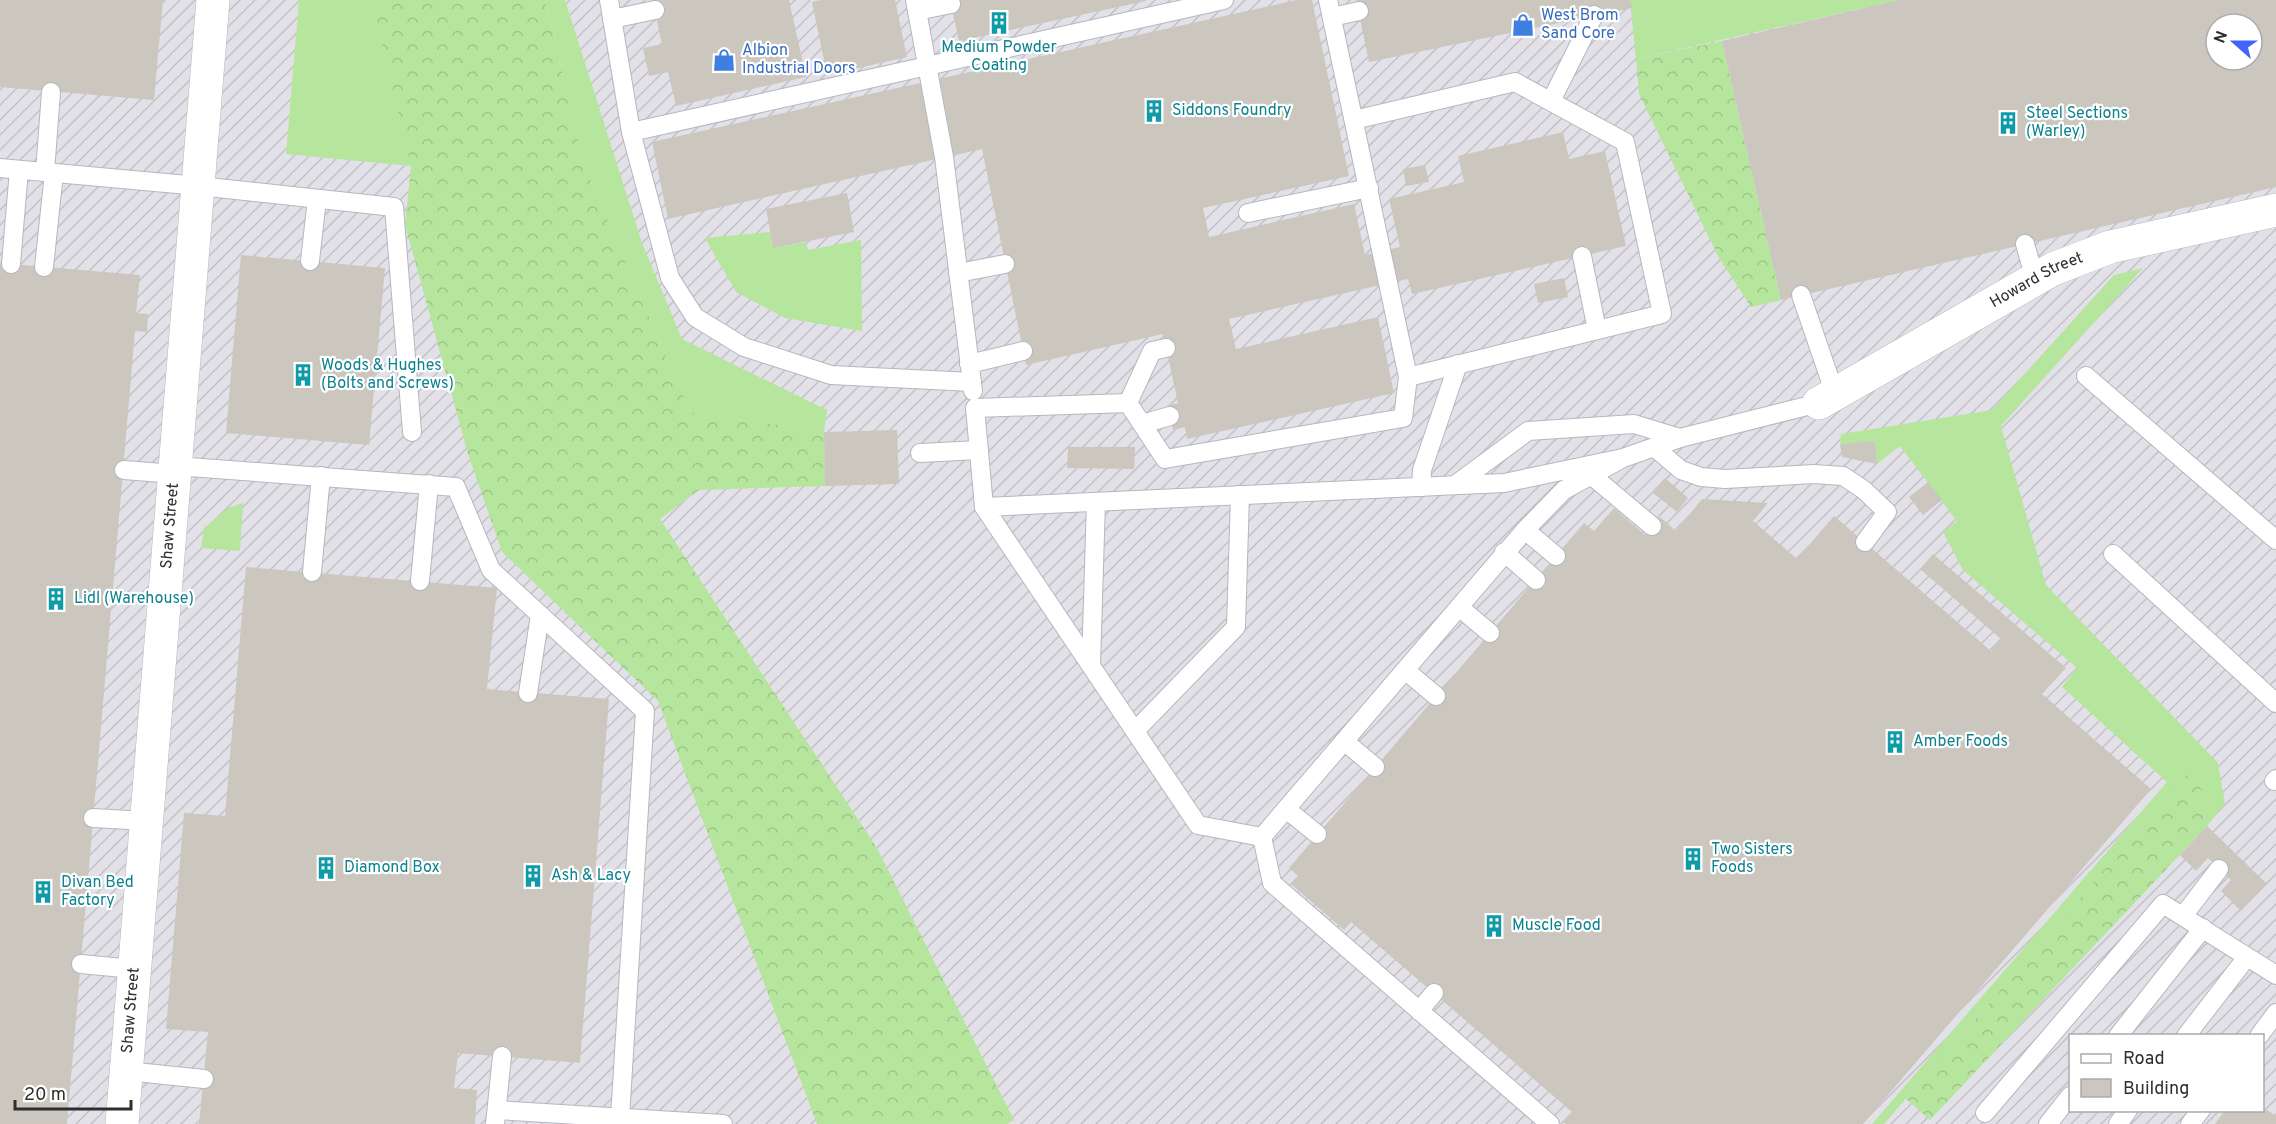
<svg xmlns="http://www.w3.org/2000/svg" width="2276" height="1124" font-family="Overpass,sans-serif">
<defs>
<pattern id="industrial-furrows" width="10" height="10" patternUnits="userSpaceOnUse" patternTransform="scale(1.5)"><rect width="10" height="10" fill="#e3e1e8"/><path d="M-1 1l2-2M0 10L10 0M9 11l2-2" fill="none" stroke="#c3c1c7"/></pattern>
<pattern id="forest-crowns" width="20" height="18" patternUnits="userSpaceOnUse" patternTransform="scale(1.5)"><rect width="20" height="18" fill="#b6e59e"/><path d="M2 6a3 3 0 1 1 6 0M12 15a3 3 0 1 1 6 0" fill="none" stroke="#9dc588"/></pattern>
</defs>
<rect width="100%" height="100%" fill="#efe9e1"/>
<path fill="url(#industrial-furrows)" fill-rule="evenodd" d="M0 0H2276V1124H0ZM2216 24H2252V60H2216ZM2070 1036H2262V1110H2070Z"/>
<g fill="#b6e59e">
<polygon points="299,0 371,0 411,166 286,154"/>
<polygon points="545,0 565,0 642,243 682,339 827,410 824,432 690,412 585,168"/>
<polygon points="1630,0 1899,0 1636,59"/>
<polygon points="770,232 773,248 806,242 808,250 861,240 862,331 785,318 736,292 705,238"/>
<polygon points="2143,268 2001,426 2046,585 2218,763 2225,804 2207,826 2197,764 1884,1124 1872,1124 2167,782 2062,687 2077,668 1963,570 1943,532 1957,521 1900,446 1877,464 1875,441 1840,444 1841,434 1992,410 2114,275"/>
<polygon points="243,503 240,551 201,548 204,528 228,508"/>
</g>
<g fill="url(#forest-crowns)">
<polygon points="371,0 545,0 585,168 690,412 824,432 825,486 699,490 660,519 877,848 1014,1120 1007,1124 817,1124 658,701 502,552 468,454 405,225 411,166"/>
<polygon points="1722,41 1781,300 1751,307 1719,258 1639,94 1636,59"/>
<polygon points="2197,763 2207,826 1930,1120 1906,1099"/>
</g>
<g fill="#cbc7bf" fill-rule="evenodd">
<polygon points="0,0 163,0 154,100 0,87"/>
<polygon points="652,0 789,0 806,77 676,106 668,72 649,76 643,48 662,44"/>
<polygon points="820,0 895,0 907,57 827,75 812,2"/>
<polygon points="950,0 1145,0 1146,1 959,41"/>
<polygon points="1297,0 1312,0 1349,176 1203,208 1209,237 1354,204 1365,255 1400,247 1389,199 1464,182 1458,156 1563,132 1569,159 1605,151 1626,246 1412,294 1408,279 1229,319 1236,349 1378,317 1394,393 1187,439 1185,427 1173,430 1167,406 1178,403 1163,334 1026,365 982,149 668,219 652,142"/>
<polygon points="1356,0 1630,0 1632,8 1369,62"/>
<path d="M1899 0H2276V187L1781 300 1722 41ZM2216 24H2252V60H2216Z"/>
<polygon points="1425,165 1429,182 1406,186 1403,169"/>
<polygon points="847,193 854,232 773,248 766,209"/>
<polygon points="241,255 385,268 369,445 226,433"/>
<polygon points="0,263 140,275 136,313 148,314 147,332 135,331 67,1124 0,1124"/>
<polygon points="1564,278 1568,297 1538,303 1534,284"/>
<polygon points="897,430 899,484 825,486 824,432"/>
<polygon points="1875,441 1877,464 1842,457 1840,444"/>
<polygon points="1068,447 1135,447 1134,469 1067,468"/>
<polygon points="1665,478 1688,498 1677,512 1652,492"/>
<polygon points="1928,482 1942,500 1923,515 1909,497"/>
<polygon points="1702,499 1768,503 1753,521 1797,559 1834,516 1991,651 2001,639 1920,569 1933,554 2066,668 2042,694 2151,789 1863,1124 1566,1124 1563,1122 1572,1112 1351,922 1344,930 1291,884 1298,876 1289,868 1584,523 1594,531 1614,508 1645,535 1660,517 1676,531"/>
<polygon points="246,567 497,588 487,689 609,699 580,1063 458,1053 454,1088 477,1090 475,1124 199,1124 208,1032 166,1029 184,813 225,816"/>
<polygon points="2207,826 2267,884 2241,911 2221,891 2231,880 2208,858 2196,871 2180,855"/>
<polygon points="2262,1107 2276,1116 2276,1124 2215,1124 2225,1110 2262,1110"/>
</g>
<g fill="none" stroke-linecap="round" stroke-linejoin="round">
<g stroke="#b4b7c1" stroke-width="20">
<g id="lane">
<polyline points="609,0 631,132 670,278 695,317 744,347 831,375 972,382"/>
<polyline points="915,0 944,157 973,391"/>
<polyline points="917,11 951,4"/>
<polyline points="1332,17 1359,11"/>
<polyline points="612,19 655,10"/>
<polyline points="1551,101 1594,15"/>
<polyline points="1354,120 1515,82 1625,142 1662,314 1408,377"/>
<polyline points="631,132 1224,0"/>
<polyline points="0,168 199,186 394,207 412,432"/>
<polyline points="45,172 51,92"/>
<polyline points="1248,213 1369,188"/>
<polyline points="2025,244 2035,279"/>
<polyline points="1582,256 1597,330"/>
<polyline points="310,261 317,199"/>
<polyline points="11,264 19,170"/>
<polyline points="44,267 54,173"/>
<polyline points="958,273 1005,264"/>
<polyline points="1801,295 1835,394"/>
<polyline points="969,364 1023,351"/>
<polyline points="2086,376 2276,540"/>
<polyline points="1128,403 1152,351 1166,348"/>
<polyline points="1142,424 1170,416"/>
<polyline points="1654,447 1681,470 1701,477 1725,479 1814,474 1843,476 1864,490 1887,512 1865,542"/>
<polyline points="920,453 979,450"/>
<polyline points="1623,458 1564,490 1525,530 1262,837 1198,825 984,507 1504,483 1623,458 1680,438 1819,403"/>
<polyline points="176,466 456,487 491,570 645,711 620,1118"/>
<polyline points="124,470 175,474"/>
<polyline points="1591,475 1652,526"/>
<polyline points="1455,485 1528,431 1634,424 1680,438"/>
<polyline points="1421,487 1422,470 1458,364"/>
<polyline points="984,507 975,408 1128,403 1165,459 1403,418 1408,377 1328,0"/>
<polyline points="1525,530 1556,556"/>
<polyline points="1504,552 1536,580"/>
<polyline points="2113,554 2276,703"/>
<polyline points="312,572 321,476"/>
<polyline points="420,581 429,484"/>
<polyline points="1459,607 1490,633"/>
<polyline points="1091,665 1096,502"/>
<polyline points="1405,670 1436,696"/>
<polyline points="528,693 540,615"/>
<polyline points="1135,731 1236,627 1240,495"/>
<polyline points="1344,741 1375,767"/>
<polyline points="2274,781 2276,779"/>
<polyline points="1286,809 1317,834"/>
<polyline points="93,818 147,821"/>
<polyline points="1262,837 1272,883 1550,1124"/>
<polyline points="2183,916 2219,869"/>
<polyline points="81,964 134,969"/>
<polyline points="1419,1011 1434,993"/>
<polyline points="2118,1036 2203,928"/>
<polyline points="2186,1036 2247,957"/>
<polyline points="2259,1036 2276,1013"/>
<polyline points="126,1071 204,1079"/>
<polyline points="497,1110 723,1124"/>
<polyline points="1985,1113 2163,904 2276,975"/>
<polyline points="495,1124 502,1056"/>
<polyline points="2048,1124 2070,1096"/>
<polyline points="2118,1124 2128,1110"/>
<polyline points="2190,1124 2201,1110"/>
</g>
</g>
<g stroke="#b4b7c1" stroke-width="34">
<g id="street">
<path id="s1" d="M1819 403 2053 269 2110 247 2276 210"/>
<path id="s2" d="M122 1124 213 0"/>
</g>
</g>
<use href="#lane" stroke="#fff" stroke-width="18"/>
<use href="#street" stroke="#fff" stroke-width="33"/>
</g>
<defs>
<g id="building-bare" transform="scale(1.8)"><path d="M-4-6H4V6H1V3H-1V6H-4ZM-2.5-4.3h1.7v1.8h-1.7ZM.8-4.3h1.7v1.8H.8ZM-2.5-1h1.7V.8h-1.7ZM.8-1h1.7V.8H.8Z" fill="#0f9aa8" stroke="#fff" stroke-width="2.5" paint-order="stroke"/></g>
<g id="shop-bare" transform="scale(1.8)"><path d="M-5-2.5h2.3a2.7 3.5 0 0 1 5.4 0H5L5.5 6h-11ZM-1.5-2.5h3a1.5 2.3 0 0 0-3 0Z" fill="#3f7fe0" stroke="#fff" stroke-width="2.5" paint-order="stroke"/></g>
</defs>
<g fill-rule="evenodd">
<use href="#building-bare" x="999" y="23"/>
<use href="#shop-bare" x="1523" y="25"/>
<use href="#shop-bare" x="724" y="60"/>
<use href="#building-bare" x="1154" y="111"/>
<use href="#building-bare" x="2008" y="123"/>
<use href="#building-bare" x="303" y="375"/>
<use href="#building-bare" x="56" y="599"/>
<use href="#building-bare" x="1895" y="742"/>
<use href="#building-bare" x="1693" y="859"/>
<use href="#building-bare" x="326" y="868"/>
<use href="#building-bare" x="533" y="876"/>
<use href="#building-bare" x="43" y="892"/>
<use href="#building-bare" x="1494" y="926"/>
</g>
<g text-anchor="middle" dominant-baseline="central" stroke-width="4.5" stroke-linejoin="round" paint-order="stroke">
<g font-size="16" fill="#366cbe" stroke="#fff" text-anchor="start">
<text x="1541" y="16">West Brom<tspan x="1541" dy="18">Sand Core</tspan></text>
<text x="742" y="51">Albion<tspan x="742" dy="18">Industrial Doors</tspan></text>
</g>
<g font-size="16" fill="#0d838f" stroke="#fff" text-anchor="start">
<text x="999" y="48" text-anchor="middle">Medium Powder<tspan x="999" dy="18">Coating</tspan></text>
<text x="1172" y="111">Siddons Foundry</text>
<text x="2026" y="114">Steel Sections<tspan x="2026" dy="18">(Warley)</tspan></text>
<text x="321" y="366">Woods &amp; Hughes<tspan x="321" dy="18">(Bolts and Screws)</tspan></text>
<text x="74" y="599">Lidl (Warehouse)</text>
<text x="1913" y="742">Amber Foods</text>
<text x="1711" y="850">Two Sisters<tspan x="1711" dy="18">Foods</tspan></text>
<text x="344" y="868">Diamond Box</text>
<text x="551" y="876">Ash &amp; Lacy</text>
<text x="61" y="883">Divan Bed<tspan x="61" dy="18">Factory</tspan></text>
<text x="1512" y="926">Muscle Food</text>
</g>
<g font-size="16" fill="#2e2e2e" stroke="#fff">
<text stroke="none"><textPath href="#s1" startOffset="250">Howard Street</textPath></text>
<text stroke="none"><textPath href="#s2" startOffset="600">Shaw Street</textPath></text>
<text stroke="none"><textPath href="#s2" startOffset="114">Shaw Street</textPath></text>
</g>
</g>
<rect x="2069" y="1034" width="195" height="78" fill="#ffffff" stroke="#ababab" stroke-width="1.5"/>
<rect x="2081" y="1054" width="30" height="9" fill="#ffffff" stroke="#ababab" stroke-width="1.5"/>
<text x="2123" y="1064" font-size="18" fill="#2e2e2e">Road</text>
<rect x="2081" y="1079" width="30" height="18" fill="#cbc7bf" stroke="#ababab" stroke-width="1.5"/>
<text x="2123" y="1094" font-size="18" fill="#2e2e2e">Building</text>
<g transform="translate(2234 42) rotate(291)"><circle r="28" fill="#ffffff" stroke="#ababab" stroke-width="1.5"/>
<path d="M0-4.5L10 22L0 15L-10 22Z" fill="#4264fb"/>
<text y="-9" font-size="16" font-weight="bold" text-anchor="middle" fill="#2e2e2e">N</text>
</g>
<path d="M15 1100v9h116v-9" fill="none" stroke="#2e2e2e" stroke-width="3"/>
<text x="24" y="1100" font-size="18" fill="#2e2e2e" stroke="#ffffff" stroke-width="4.5" paint-order="stroke">20 m</text>
</svg>
